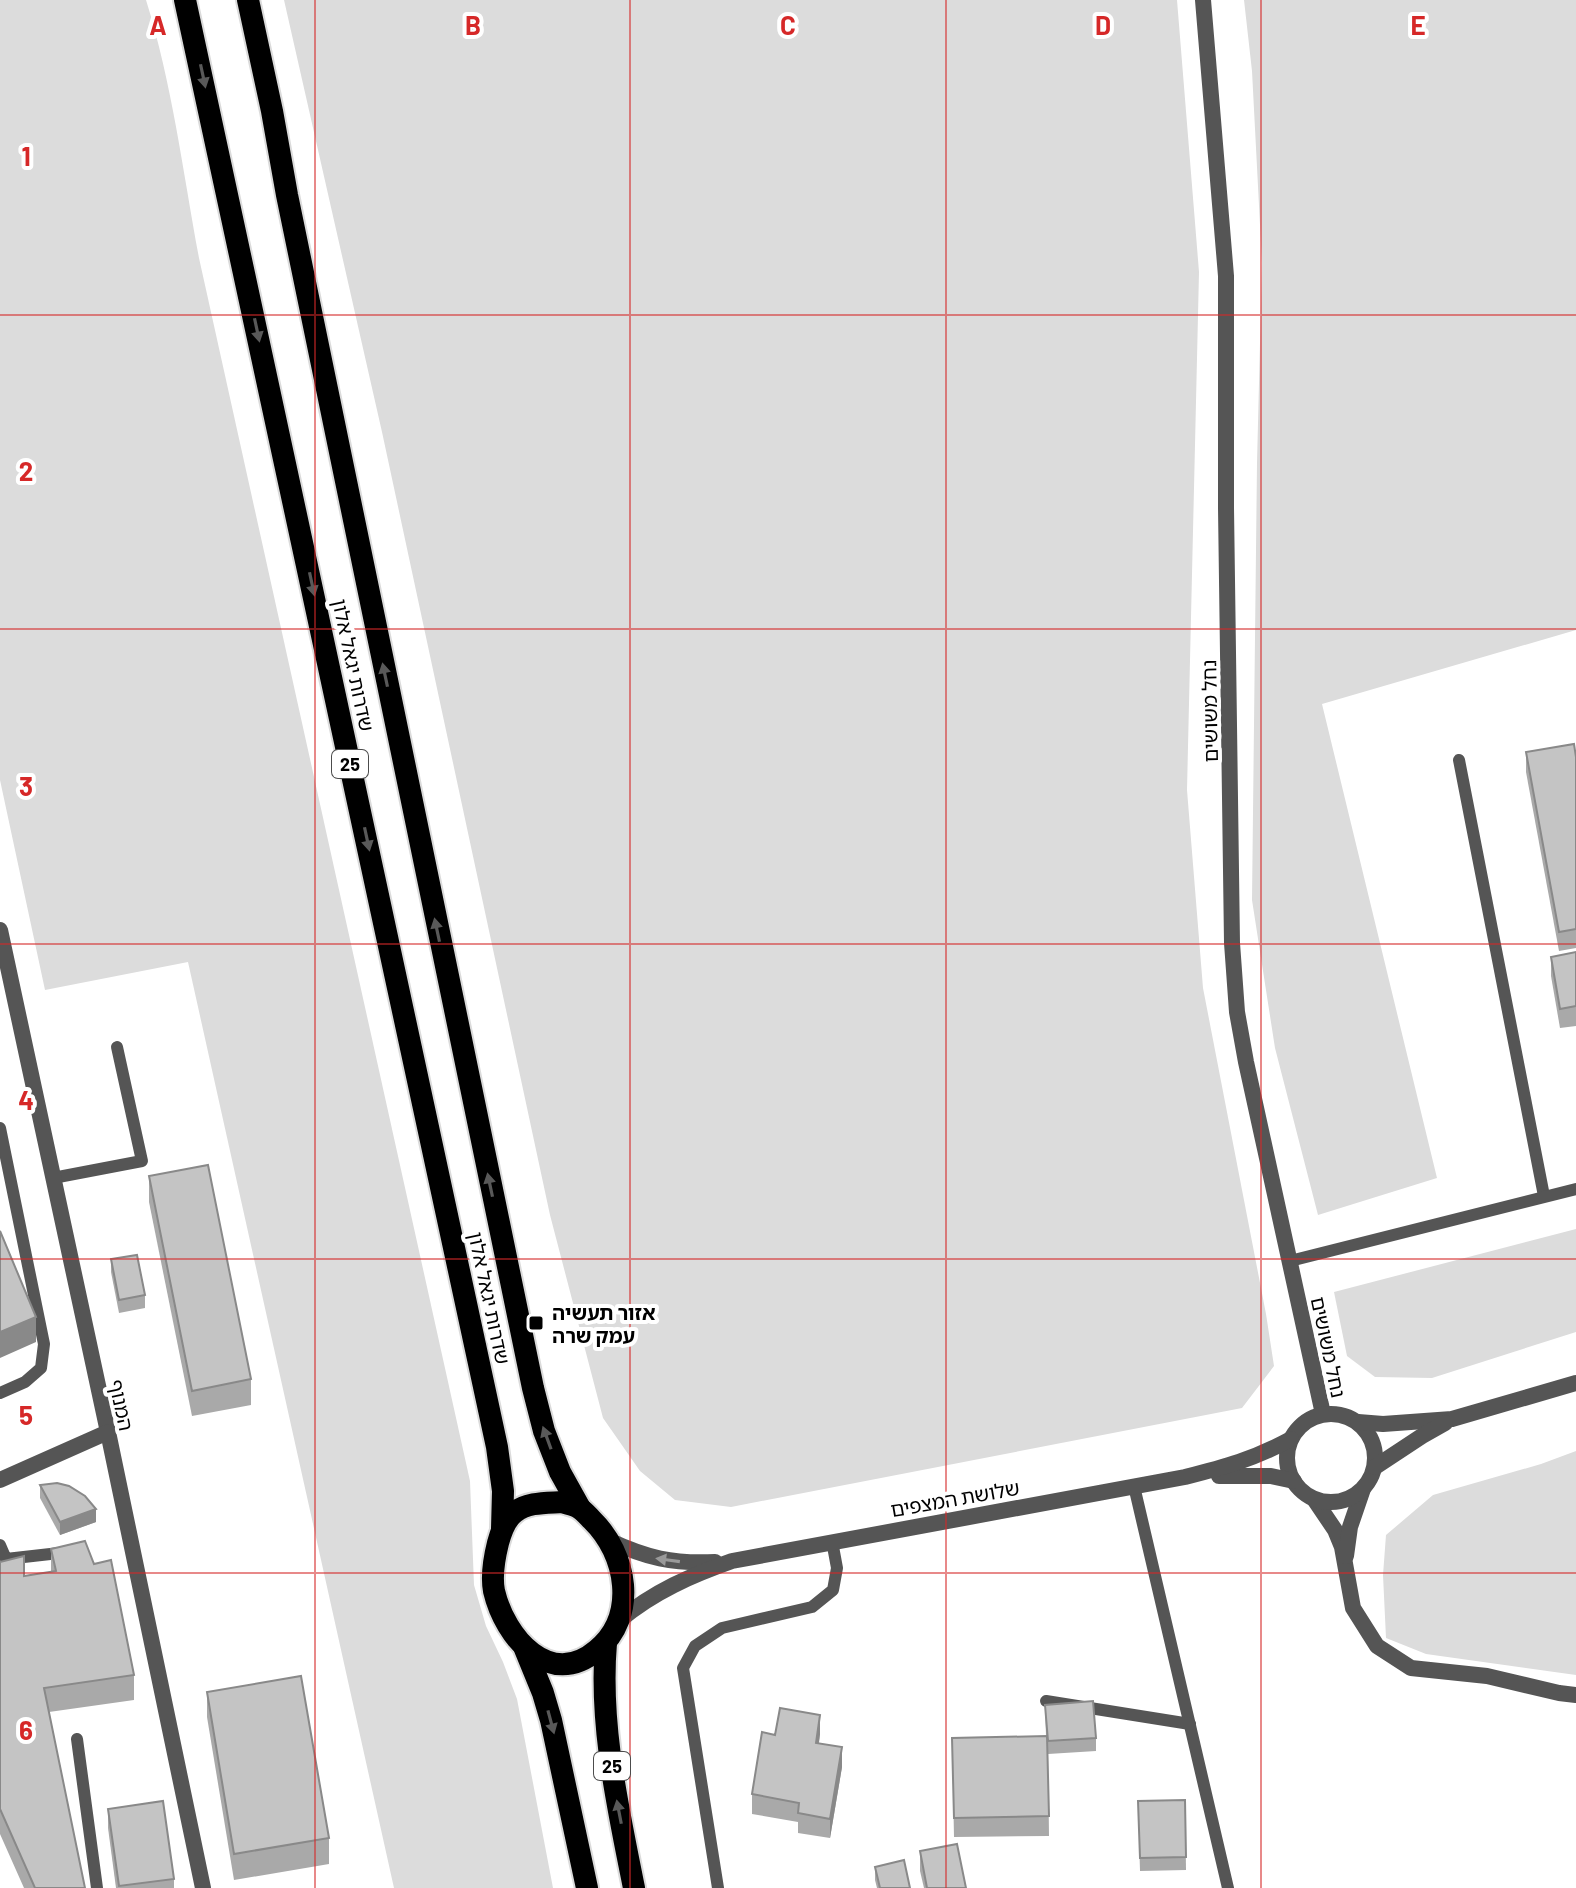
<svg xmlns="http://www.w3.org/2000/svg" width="1576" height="1888" font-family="Barlow,'Noto Sans Hebrew',sans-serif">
<rect width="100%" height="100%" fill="#fff"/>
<g fill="#dcdcdc">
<path d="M0 0H146C172 83 183 172 199 258L470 1481 474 1585 486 1626 503 1662 517 1699 553 1888H394L188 962 45 990 0 780Z"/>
<polygon points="284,0 1177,0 1199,272 1187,790 1203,988 1266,1314 1274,1366 1242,1408 731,1507 675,1500 640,1471 603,1418 550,1215 382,432"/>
<polygon points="1244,0 1576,0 1576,630 1322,704 1437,1178 1318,1215 1275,1048 1252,900 1257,463 1262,263 1252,71"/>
<polygon points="1576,1229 1576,1332 1432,1378 1375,1377 1347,1356 1334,1292"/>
<polygon points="1576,1451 1576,1675 1426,1654 1386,1638 1383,1575 1386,1535 1433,1495 1541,1464"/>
</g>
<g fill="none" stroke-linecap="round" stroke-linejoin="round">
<g stroke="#dbdbdb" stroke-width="26">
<g id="trunk">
<polyline points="185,0 497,1447 503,1491 502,1529"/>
<polyline points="248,0 272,111 287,195 533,1388 544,1431 560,1472 580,1508"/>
<path d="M562 1502C567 1504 574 1505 579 1508 584 1511 588 1516 592 1520 627 1554 638 1616 597 1650 550 1690 505 1638 494 1591 491 1575 494 1559 498 1543 501 1532 505 1519 515 1512 527 1502 547 1503 562 1502Z"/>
<path d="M606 1643C599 1725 618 1807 634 1888"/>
<polyline points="525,1649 543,1693 551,1720 587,1888"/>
</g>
</g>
<g stroke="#555" stroke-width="12">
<polyline points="1459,760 1544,1196"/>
<polyline points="0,1128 44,1344 41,1368 25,1382 0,1393"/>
<polyline points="53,1178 142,1161 117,1047"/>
<polyline points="1290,1261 1576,1189"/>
<polyline points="1134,1486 1228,1888"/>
<polyline points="0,1545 6,1559 68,1552"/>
<polyline points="1046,1701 1190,1724"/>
<polyline points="77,1739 97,1888"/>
<polyline points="718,1888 683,1668 695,1646 722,1628 812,1607 833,1590 837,1568 832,1541"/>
</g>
<g stroke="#555" stroke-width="16">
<polyline points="1203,0 1226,276 1226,508 1232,943 1237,1012 1246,1062 1323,1414"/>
<polyline points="0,930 108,1432 203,1888"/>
<polyline points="0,1480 108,1432"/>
<polyline points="1314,1499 1335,1530 1342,1547 1353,1608 1377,1646 1411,1668 1487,1676 1559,1693 1576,1695"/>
<polyline points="1346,1556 1350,1527 1363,1489"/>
</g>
<g stroke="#555" stroke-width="16">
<circle cx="1331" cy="1458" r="44"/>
<polyline points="1358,1422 1383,1424 1452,1419 1576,1383"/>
<polyline points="1375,1467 1422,1436 1445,1423"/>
<polyline points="1219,1476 1271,1476 1294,1481"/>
<path d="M608 1540C647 1558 672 1564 715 1562"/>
<path d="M620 1620C653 1592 692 1575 732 1561L1185 1477C1225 1467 1254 1459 1291 1439"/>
</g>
<use href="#trunk" stroke="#000" stroke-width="22"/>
</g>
<g fill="#a9a9a9">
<polygon points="1526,752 1576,757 1576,948 1559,951 1526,772"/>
<polygon points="1576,952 1576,1026 1560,1028 1551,976 1551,957"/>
<polygon points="149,1176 251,1379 251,1405 192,1416 149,1202"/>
<polygon points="111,1259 145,1295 145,1308 119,1313 111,1272"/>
<polygon points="40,1485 96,1522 60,1535 40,1498"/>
<polygon points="51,1549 134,1675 134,1700 49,1712 85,1888 24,1888 0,1834 0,1562 24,1576 51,1572"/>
<polygon points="207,1692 329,1838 329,1864 234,1880 207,1717"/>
<polygon points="1045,1705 1096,1738 1096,1751 1048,1754 1049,1836 954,1837 952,1738 1046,1736"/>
<polygon points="820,1734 819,1743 842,1767 830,1838 798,1833 798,1822 752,1814 752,1794 775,1735"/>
<polygon points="1185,1800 1186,1870 1140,1871 1138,1801"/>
<polygon points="108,1809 174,1879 174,1888 116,1888 108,1828"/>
<polygon points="920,1851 966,1888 924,1888 920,1871"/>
<polygon points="875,1867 910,1888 877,1888 875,1880"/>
</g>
<g fill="#898989">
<polygon points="36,1317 36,1342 0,1358 0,1332"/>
<polygon points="96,1509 96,1522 60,1535 60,1522"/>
<polygon points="820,1715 820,1734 816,1762 816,1743"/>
<polygon points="842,1747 842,1767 830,1838 830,1819"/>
</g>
<g fill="#c4c4c4" stroke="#898989" stroke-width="2">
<polygon points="1574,744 1576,757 1576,929 1559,932 1526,752"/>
<polygon points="1576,952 1576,1006 1560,1009 1551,957"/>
<polygon points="208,1165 251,1379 192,1391 149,1176"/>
<polygon points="0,1231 36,1317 0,1332"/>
<polygon points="137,1255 145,1295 119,1300 111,1259"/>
<polygon points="57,1483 69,1486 85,1496 96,1509 60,1522 40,1485"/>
<polygon points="85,1541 94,1564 111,1560 134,1675 44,1688 85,1888 35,1888 0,1809 0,1562 24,1556 24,1576 56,1571 51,1549"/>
<polygon points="301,1676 329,1838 234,1854 207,1692"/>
<polygon points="1093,1701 1096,1738 1048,1741 1045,1705"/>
<polygon points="780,1708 820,1715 816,1743 842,1747 830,1819 798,1813 799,1803 752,1794 762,1732 775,1735"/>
<polygon points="1047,1736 1049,1816 954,1818 952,1738"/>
<polygon points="1185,1800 1186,1857 1140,1858 1138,1801"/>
<polygon points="163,1801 174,1879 119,1886 108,1809"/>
<polygon points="957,1844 966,1888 927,1888 920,1851"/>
<polygon points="904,1860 910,1888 880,1888 875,1867"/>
</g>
<defs><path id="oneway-solid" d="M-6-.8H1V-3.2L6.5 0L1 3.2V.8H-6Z" transform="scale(2)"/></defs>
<g fill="#595959">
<use href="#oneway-solid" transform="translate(203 76) rotate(78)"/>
<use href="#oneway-solid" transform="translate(257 330) rotate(78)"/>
<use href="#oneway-solid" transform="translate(312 584) rotate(78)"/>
<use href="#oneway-solid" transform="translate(385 675) rotate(-102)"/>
<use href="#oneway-solid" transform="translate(367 839) rotate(78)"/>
<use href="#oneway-solid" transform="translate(437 930) rotate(-102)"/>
<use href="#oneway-solid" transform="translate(490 1185) rotate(-102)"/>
<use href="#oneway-solid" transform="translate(547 1438) rotate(-110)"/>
<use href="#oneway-solid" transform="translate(551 1722) rotate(75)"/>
<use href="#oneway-solid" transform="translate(619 1812) rotate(-101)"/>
</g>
<use fill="#999" href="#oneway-solid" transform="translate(668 1560) rotate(-172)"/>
<path fill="none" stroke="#d62828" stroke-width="2" stroke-opacity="0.55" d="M315 0V1888M630 0V1888M946 0V1888M1261 0V1888M0 315H1576M0 629H1576M0 944H1576M0 1259H1576M0 1573H1576"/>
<rect fill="#000" stroke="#fff" stroke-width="3" x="528" y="1315" width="16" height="16" rx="4"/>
<g text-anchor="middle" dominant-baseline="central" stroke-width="8" stroke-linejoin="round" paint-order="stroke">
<g fill="#fff" stroke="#4c4c4c" stroke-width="2">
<rect x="332" y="750" width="36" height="28" rx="6"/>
<rect x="594" y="1752" width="36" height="28" rx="6"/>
</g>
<g font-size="18" font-weight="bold" fill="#000">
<text x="350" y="764">25</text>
<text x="612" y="1766">25</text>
</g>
<g font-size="20" fill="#000" stroke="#fff">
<text transform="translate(354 665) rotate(78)">שדרות יגאל אלון</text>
<text transform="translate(1209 711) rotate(-91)">נחל משושים</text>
<text transform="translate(490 1298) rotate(78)">שדרות יגאל אלון</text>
<text transform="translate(1329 1347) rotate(78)">נחל משושים</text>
<text transform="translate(122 1405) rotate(78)">המנוף</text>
<text transform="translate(955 1498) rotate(-10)">שלושת המצפים</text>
</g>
<g font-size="20" font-weight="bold" fill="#000" stroke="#fff" text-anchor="start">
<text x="552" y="1312">אזור תעשיה<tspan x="552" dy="23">עמק שרה</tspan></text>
</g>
</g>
<g font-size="26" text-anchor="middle" font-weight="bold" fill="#d62828" stroke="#fff" stroke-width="8" stroke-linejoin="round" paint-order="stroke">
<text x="158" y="35">A</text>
<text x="473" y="35">B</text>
<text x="788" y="35">C</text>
<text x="1103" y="35">D</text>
<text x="1418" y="35">E</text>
<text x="26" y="166">1</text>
<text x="26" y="481">2</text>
<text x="26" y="796">3</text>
<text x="26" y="1110">4</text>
<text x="26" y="1425">5</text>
<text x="26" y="1740">6</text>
</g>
</svg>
